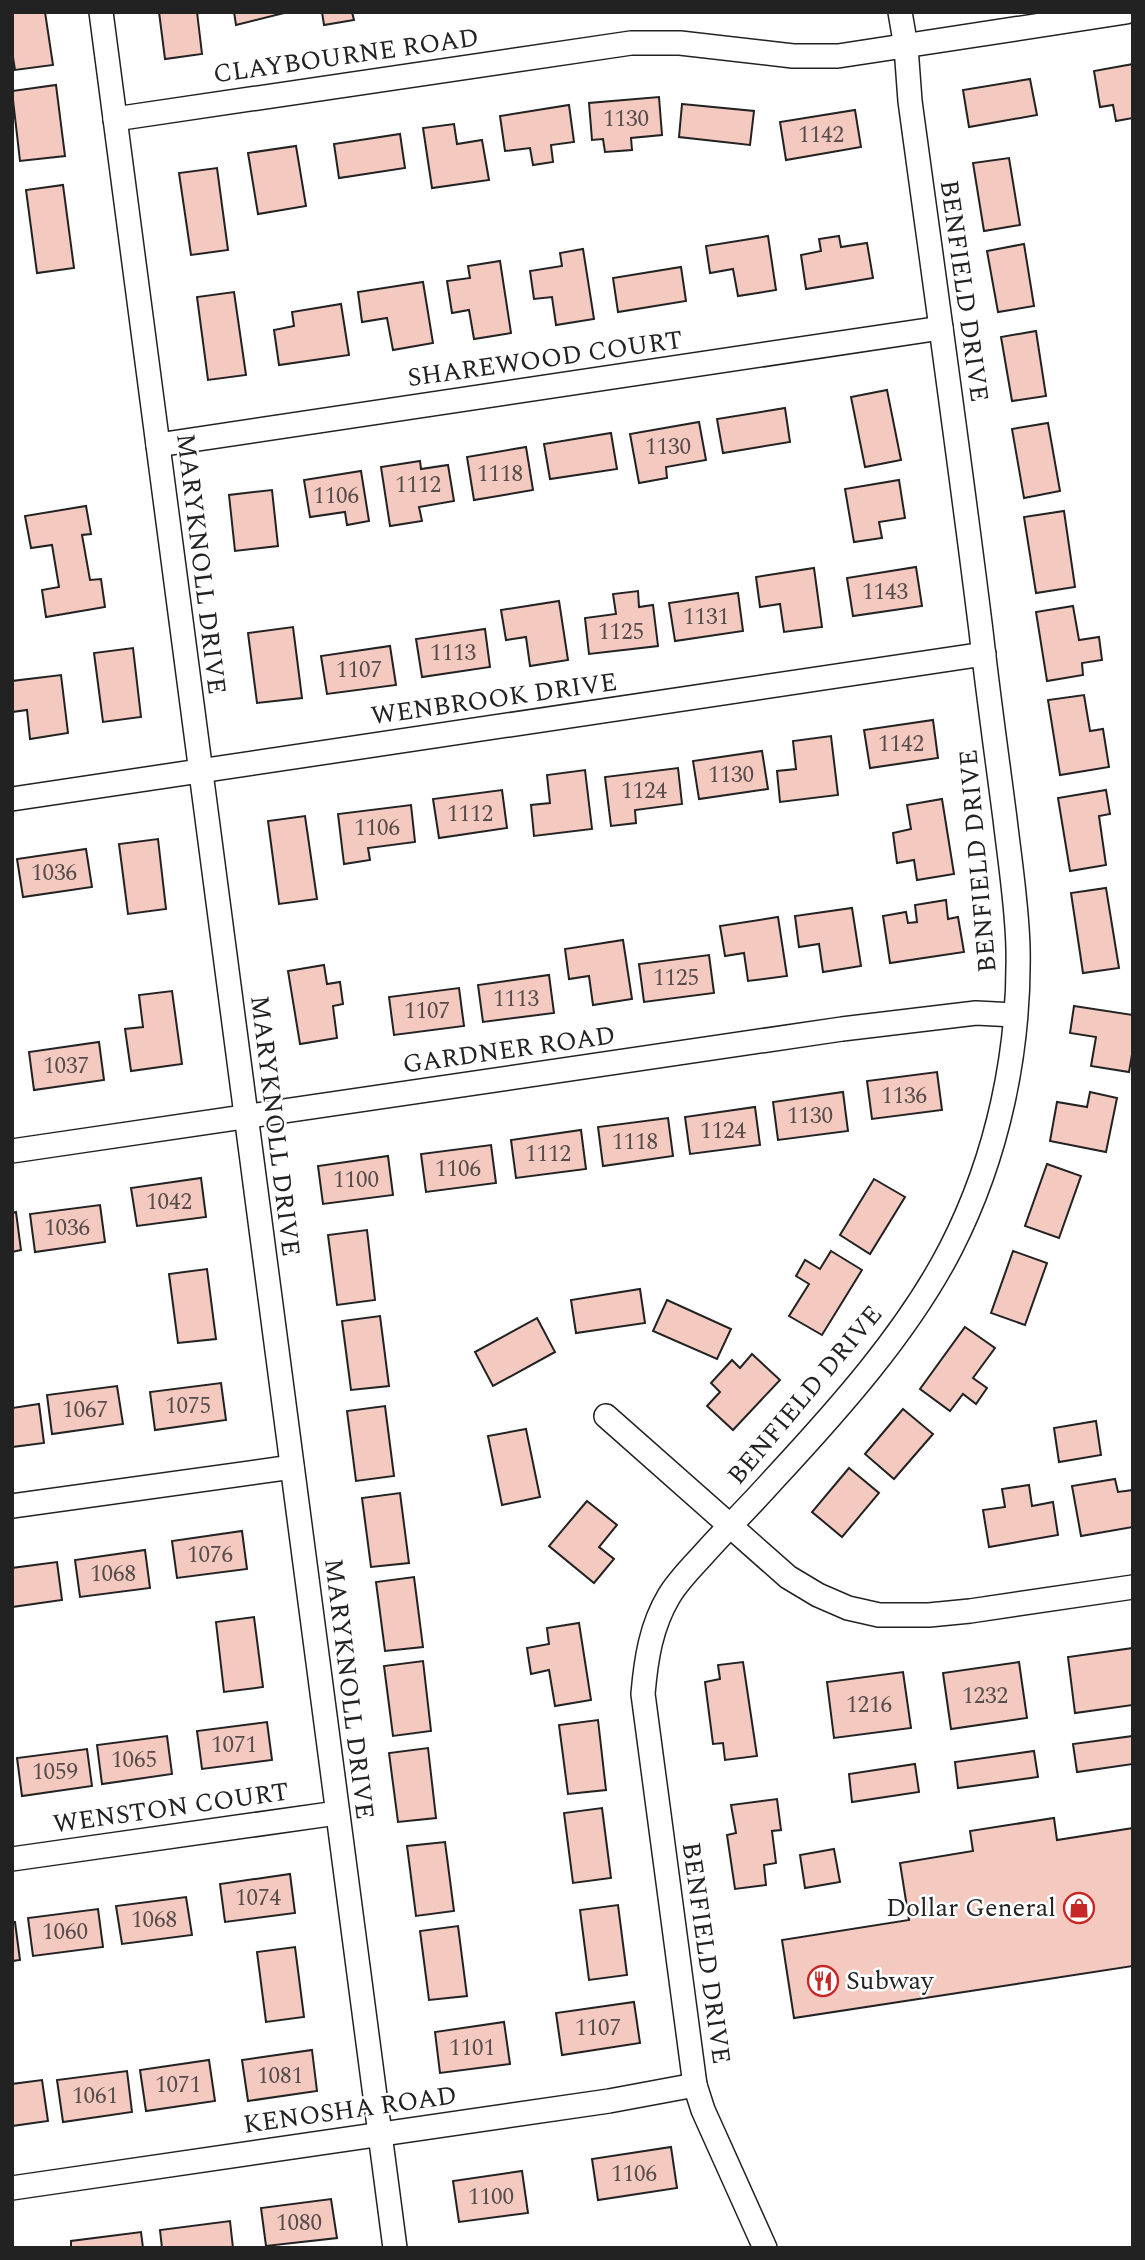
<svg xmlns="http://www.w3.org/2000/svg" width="1145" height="2260" font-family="Spectral,serif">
<rect width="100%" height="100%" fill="#fff"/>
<g fill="#f3c9c0" stroke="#222" stroke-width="2">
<polygon points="12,12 45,12 53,65 15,70 12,51"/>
<polygon points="159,12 197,12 202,54 165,59"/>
<polygon points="234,12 288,12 236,25"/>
<polygon points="322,12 352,12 354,20 324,25"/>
<polygon points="1133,64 1133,118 1116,121 1113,105 1100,107 1094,71"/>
<polygon points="1030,79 1037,115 969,127 963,90"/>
<polygon points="56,85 65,156 20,161 12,91"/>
<polygon points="659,97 662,135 631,138 632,150 605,152 603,139 592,140 589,103"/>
<polygon points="682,104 754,111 750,145 679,137"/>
<polygon points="569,105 574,142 551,145 553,162 533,165 530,148 505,151 500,116"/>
<polygon points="855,110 861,147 786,160 780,122"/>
<polygon points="454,124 457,144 482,140 489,180 432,188 423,128"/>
<polygon points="400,134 405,168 339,178 334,144"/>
<polygon points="296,146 306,206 258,214 248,153"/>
<polygon points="1009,158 1020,225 984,231 973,163"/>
<polygon points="217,168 228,250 191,255 179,173"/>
<polygon points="63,185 74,268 37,273 26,190"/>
<polygon points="768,236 776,290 738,296 733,269 710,273 706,246"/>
<polygon points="839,236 841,247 867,243 873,278 806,289 801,255 821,251 819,239"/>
<polygon points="1024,244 1034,306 998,312 987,251"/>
<polygon points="583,249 594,319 556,325 552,297 534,299 530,271 562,266 560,253"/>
<polygon points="500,261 511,333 474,339 469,310 452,313 447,281 470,278 468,266"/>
<polygon points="681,267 686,301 618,312 613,278"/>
<polygon points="423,282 433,343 393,350 387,318 362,322 358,292"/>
<polygon points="234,292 246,375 208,380 197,297"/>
<polygon points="341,304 349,355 279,365 274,330 294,326 292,312"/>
<polygon points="1036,331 1046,396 1012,401 1001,337"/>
<polygon points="887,390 901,460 865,467 851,397"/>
<polygon points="785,408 790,442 723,453 717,419"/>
<polygon points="699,422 706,460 666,467 667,478 639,483 630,434"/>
<polygon points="1048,423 1060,491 1024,498 1012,429"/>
<polygon points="611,433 617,469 550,479 544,444"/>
<polygon points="526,447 533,490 474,500 467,457"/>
<polygon points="420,461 421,469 448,465 454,501 419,507 422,521 390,526 381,467"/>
<polygon points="361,471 369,521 347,525 345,512 310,517 304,480"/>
<polygon points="899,480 905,518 879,522 882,538 854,542 845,489"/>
<polygon points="272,490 278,546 235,551 229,495"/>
<polygon points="86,506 91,534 82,535 90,580 101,579 105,607 46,617 42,590 59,587 52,545 31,548 25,516"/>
<polygon points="1064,511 1075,587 1036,593 1024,517"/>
<polygon points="916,567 922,606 853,616 847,578"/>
<polygon points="814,568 822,627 784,632 780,604 760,607 756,577"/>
<polygon points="638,591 639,607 653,605 658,646 589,654 585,618 616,614 613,594"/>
<polygon points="738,593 743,631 675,641 669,603"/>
<polygon points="559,601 568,660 530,666 526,637 506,640 501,610"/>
<polygon points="1073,606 1079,640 1099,637 1102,660 1082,663 1083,675 1047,681 1036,612"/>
<polygon points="293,627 302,698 257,703 248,633"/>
<polygon points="485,629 490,667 422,677 416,639"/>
<polygon points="390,646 396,685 327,694 321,656"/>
<polygon points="133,648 141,717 103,722 94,653"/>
<polygon points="61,675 68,733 30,739 27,710 12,712 12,681"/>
<polygon points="1084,695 1090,731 1103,729 1109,767 1060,775 1048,700"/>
<polygon points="933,720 938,758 870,768 864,730"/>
<polygon points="831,736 838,795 780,802 777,771 796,769 793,741"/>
<polygon points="762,751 768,789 699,799 693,761"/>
<polygon points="678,768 682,804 635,810 636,823 611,826 605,777"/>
<polygon points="585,770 592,829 534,836 531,805 550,803 547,775"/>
<polygon points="502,790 507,828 439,838 433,799"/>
<polygon points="1106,790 1110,814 1099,816 1106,865 1070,871 1058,798"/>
<polygon points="942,799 954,874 917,880 914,860 897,863 893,833 911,829 907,805"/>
<polygon points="411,805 415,842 368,848 370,860 344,864 338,814"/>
<polygon points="305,816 317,899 279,904 268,821"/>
<polygon points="158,839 166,909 128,914 119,844"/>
<polygon points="86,849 92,887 23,897 17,859"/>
<polygon points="1106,888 1119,968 1083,973 1071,893"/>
<polygon points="946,900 948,919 958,917 964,952 890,963 883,916 906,912 908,923 917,922 915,905"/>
<polygon points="852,908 861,966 823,972 819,944 799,947 795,916"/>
<polygon points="778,917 787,976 748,981 744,953 725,956 720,926"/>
<polygon points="623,940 632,999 593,1005 589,976 569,979 565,949"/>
<polygon points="709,955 714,993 644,1002 639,964"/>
<polygon points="324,965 327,984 340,982 343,1004 333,1006 337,1038 300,1044 288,971"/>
<polygon points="549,975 554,1013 483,1022 478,985"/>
<polygon points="459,988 464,1026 394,1035 389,997"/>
<polygon points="172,991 182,1064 131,1071 125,1029 143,1027 139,995"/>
<polygon points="1074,1006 1133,1015 1133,1049 1129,1072 1091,1066 1096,1037 1070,1033"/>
<polygon points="99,1042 104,1080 34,1090 29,1052"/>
<polygon points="937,1072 942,1110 872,1119 867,1081"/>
<polygon points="843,1092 848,1131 778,1140 773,1102"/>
<polygon points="1090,1092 1117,1098 1106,1152 1050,1141 1057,1102 1087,1107"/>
<polygon points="755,1107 760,1145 690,1154 685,1117"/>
<polygon points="668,1118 673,1156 603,1166 598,1127"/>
<polygon points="581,1130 586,1169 516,1178 511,1140"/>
<polygon points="491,1145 496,1183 426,1192 421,1154"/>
<polygon points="388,1156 393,1195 323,1204 318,1166"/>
<polygon points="1047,1164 1081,1176 1059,1238 1025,1226"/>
<polygon points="201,1178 206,1217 137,1226 131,1188"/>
<polygon points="874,1179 905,1197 870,1254 840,1235"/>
<polygon points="100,1205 105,1242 35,1252 30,1214"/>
<polygon points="16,1212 21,1250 12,1252 12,1213"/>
<polygon points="367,1230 375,1300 337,1305 328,1235"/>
<polygon points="831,1251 862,1270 822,1335 789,1316 809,1284 796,1276 805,1260 820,1269"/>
<polygon points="1013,1251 1047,1263 1025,1325 991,1313"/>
<polygon points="207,1269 216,1339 178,1343 169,1274"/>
<polygon points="640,1289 645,1323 576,1333 571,1300"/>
<polygon points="667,1300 731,1329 717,1359 653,1331"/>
<polygon points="380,1316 389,1386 351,1390 342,1321"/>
<polygon points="537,1318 555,1352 493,1386 475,1352"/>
<polygon points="965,1327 995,1348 973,1378 987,1388 976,1404 963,1394 950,1411 920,1389"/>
<polygon points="752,1354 780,1380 733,1430 707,1406 720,1392 711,1383 732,1360 740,1368"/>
<polygon points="221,1383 226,1420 155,1430 150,1392"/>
<polygon points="117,1386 123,1424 52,1434 47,1395"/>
<polygon points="39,1404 44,1443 12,1447 12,1408"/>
<polygon points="385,1406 394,1476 356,1481 347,1411"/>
<polygon points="903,1409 933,1434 894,1479 865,1454"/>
<polygon points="1096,1421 1101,1455 1059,1462 1054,1428"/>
<polygon points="526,1429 540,1497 502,1505 488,1436"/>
<polygon points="849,1468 879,1493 842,1537 812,1512"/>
<polygon points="1115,1479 1118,1492 1133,1490 1133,1527 1081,1536 1072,1486"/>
<polygon points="1029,1485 1032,1506 1053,1502 1058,1535 989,1547 983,1510 1005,1507 1002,1489"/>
<polygon points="400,1493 409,1563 371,1567 362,1498"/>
<polygon points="587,1501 617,1525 599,1547 614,1559 594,1583 549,1546"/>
<polygon points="242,1531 247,1569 177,1578 172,1541"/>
<polygon points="145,1550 150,1588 80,1597 75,1560"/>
<polygon points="57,1562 62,1600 12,1607 12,1568"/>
<polygon points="414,1577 423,1647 385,1651 376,1582"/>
<polygon points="254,1617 263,1687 224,1692 216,1622"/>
<polygon points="579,1623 591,1700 555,1706 549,1670 531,1674 527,1648 549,1644 547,1628"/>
<polygon points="1133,1648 1133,1705 1075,1713 1068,1657"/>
<polygon points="423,1661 431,1731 393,1736 384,1666"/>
<polygon points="743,1662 757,1756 725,1760 723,1743 713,1744 705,1682 720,1679 718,1665"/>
<polygon points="1019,1662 1027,1718 951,1729 943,1673"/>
<polygon points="903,1672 911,1728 834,1738 827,1682"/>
<polygon points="598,1720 606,1790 568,1794 559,1725"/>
<polygon points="267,1722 272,1760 202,1769 197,1731"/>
<polygon points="167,1736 172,1774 102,1784 97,1745"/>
<polygon points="1133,1736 1133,1764 1077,1772 1073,1744"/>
<polygon points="428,1748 436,1818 398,1822 389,1753"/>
<polygon points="87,1749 92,1786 22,1796 17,1758"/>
<polygon points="1034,1751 1038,1777 958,1788 955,1762"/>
<polygon points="915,1764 919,1792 852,1802 849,1774"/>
<polygon points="777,1799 781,1830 772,1831 776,1863 764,1865 766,1885 735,1889 727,1835 736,1833 731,1805"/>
<polygon points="602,1808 611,1878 573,1883 564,1813"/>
<polygon points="1054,1818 1057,1840 1133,1828 1133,1966 794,2018 782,1940 909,1920 900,1863 973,1851 970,1831"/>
<polygon points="445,1842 454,1911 416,1916 407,1846"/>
<polygon points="834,1849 840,1882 805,1888 800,1855"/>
<polygon points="290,1874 295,1913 225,1922 220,1884"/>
<polygon points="186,1897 192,1935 122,1944 116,1906"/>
<polygon points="618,1905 627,1975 589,1980 580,1910"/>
<polygon points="98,1909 103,1947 33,1956 28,1918"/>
<polygon points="12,1922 15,1922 20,1960 12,1961"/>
<polygon points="458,1926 467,1996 429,2000 420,1931"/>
<polygon points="295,1947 304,2017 266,2022 257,1952"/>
<polygon points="634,2002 640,2043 562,2055 556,2013"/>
<polygon points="504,2022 510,2064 440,2073 435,2032"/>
<polygon points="312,2050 317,2091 248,2101 242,2060"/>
<polygon points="209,2060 215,2101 146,2111 140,2070"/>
<polygon points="127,2071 132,2112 63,2122 57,2080"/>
<polygon points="42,2080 48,2121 12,2126 12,2084"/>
<polygon points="671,2147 677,2188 598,2200 592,2159"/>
<polygon points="522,2171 528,2213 459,2222 453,2181"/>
<polygon points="331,2199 337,2238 266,2246 261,2208"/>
<polygon points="230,2221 233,2248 162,2248 160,2230"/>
<polygon points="141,2232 143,2248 71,2248 71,2241"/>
</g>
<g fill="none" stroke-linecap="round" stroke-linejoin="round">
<g stroke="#222" stroke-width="26">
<g id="street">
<polyline points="101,12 395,2248"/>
<polyline points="115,119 631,43 680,43 793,56 838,56 1126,12"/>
<polyline points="158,445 941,328"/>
<polyline points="12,799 984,654"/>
<polyline points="12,1151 842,1029 976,1013 1015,1015"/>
<polyline points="606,1416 788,1577 818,1595 848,1608 879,1615 929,1615 970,1611 1133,1587"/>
<polyline points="12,1506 292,1467"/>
<polyline points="12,1859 337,1813"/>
<polyline points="12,2188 609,2101 695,2085"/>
<path d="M765 2248 703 2110 695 2085 643 1694C646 1659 651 1626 669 1596 678 1581 691 1568 702 1556 725 1530 750 1506 773 1480 837 1411 908 1332 951 1248 998 1156 1020 1051 1018 948 1017 905 1010 862 1005 819 997 757 988 694 981 631 959 454 934 278 910 101L906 47 900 12"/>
</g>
</g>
<use href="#street" stroke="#fff" stroke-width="23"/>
</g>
<defs>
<g id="shop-ring" transform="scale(1.575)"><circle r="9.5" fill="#fff" stroke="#c62828" stroke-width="1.5"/><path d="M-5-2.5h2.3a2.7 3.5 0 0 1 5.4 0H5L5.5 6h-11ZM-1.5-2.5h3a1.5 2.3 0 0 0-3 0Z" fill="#c62828"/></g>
<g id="restaurant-ring" transform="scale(1.575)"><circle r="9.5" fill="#fff" stroke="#c62828" stroke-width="1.5"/><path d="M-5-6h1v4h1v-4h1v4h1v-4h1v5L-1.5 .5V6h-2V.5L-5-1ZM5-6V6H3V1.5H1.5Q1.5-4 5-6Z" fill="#c62828"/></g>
</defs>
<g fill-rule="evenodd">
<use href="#shop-ring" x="1079" y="1908"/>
<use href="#restaurant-ring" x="823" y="1981"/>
</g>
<g text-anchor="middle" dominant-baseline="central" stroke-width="5" stroke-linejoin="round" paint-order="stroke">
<g font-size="23" fill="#564c4a">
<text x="626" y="119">1130</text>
<text x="821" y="135">1142</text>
<text x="668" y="447">1130</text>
<text x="500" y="474">1118</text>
<text x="418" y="485">1112</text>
<text x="336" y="496">1106</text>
<text x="885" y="592">1143</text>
<text x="706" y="617">1131</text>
<text x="621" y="632">1125</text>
<text x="453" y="653">1113</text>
<text x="359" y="670">1107</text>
<text x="901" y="744">1142</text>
<text x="731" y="775">1130</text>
<text x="644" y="791">1124</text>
<text x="470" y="814">1112</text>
<text x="377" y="828">1106</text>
<text x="54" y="873">1036</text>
<text x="676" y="978">1125</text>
<text x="516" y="999">1113</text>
<text x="427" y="1011">1107</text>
<text x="66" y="1066">1037</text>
<text x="904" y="1096">1136</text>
<text x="810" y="1116">1130</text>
<text x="723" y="1131">1124</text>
<text x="635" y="1142">1118</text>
<text x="548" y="1154">1112</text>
<text x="458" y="1169">1106</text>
<text x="356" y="1180">1100</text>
<text x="169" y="1202">1042</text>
<text x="67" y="1228">1036</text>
<text x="188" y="1406">1075</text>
<text x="85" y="1410">1067</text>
<text x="210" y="1555">1076</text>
<text x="113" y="1574">1068</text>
<text x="985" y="1696">1232</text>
<text x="869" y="1705">1216</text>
<text x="234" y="1745">1071</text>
<text x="134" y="1760">1065</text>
<text x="55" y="1772">1059</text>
<text x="258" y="1898">1074</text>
<text x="154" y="1920">1068</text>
<text x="65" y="1932">1060</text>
<text x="598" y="2028">1107</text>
<text x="472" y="2048">1101</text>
<text x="280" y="2076">1081</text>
<text x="178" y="2085">1071</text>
<text x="95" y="2096">1061</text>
<text x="634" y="2174">1106</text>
<text x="491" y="2197">1100</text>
<text x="299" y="2223">1080</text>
</g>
<g font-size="26" fill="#222" stroke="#fff">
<text transform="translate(346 56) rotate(-8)">CLAYBOURNE ROAD</text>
<text transform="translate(964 291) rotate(82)">BENFIELD DRIVE</text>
<text transform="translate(545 359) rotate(-8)">SHAREWOOD COURT</text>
<text transform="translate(201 564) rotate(83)">MARYKNOLL DRIVE</text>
<text transform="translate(494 699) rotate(-8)">WENBROOK DRIVE</text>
<text transform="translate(978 861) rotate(-95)">BENFIELD DRIVE</text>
<text transform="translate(509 1050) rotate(-8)">GARDNER ROAD</text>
<text transform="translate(275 1126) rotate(83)">MARYKNOLL DRIVE</text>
<text transform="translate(805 1395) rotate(-50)">BENFIELD DRIVE</text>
<text transform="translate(349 1689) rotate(83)">MARYKNOLL DRIVE</text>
<text transform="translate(171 1808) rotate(-8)">WENSTON COURT</text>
<text transform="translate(706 1953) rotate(82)">BENFIELD DRIVE</text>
<text transform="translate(350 2110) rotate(-8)">KENOSHA ROAD</text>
</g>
<g font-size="26" fill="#222" stroke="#fff" text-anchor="end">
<text x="1056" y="1908">Dollar General</text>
<text x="846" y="1981" text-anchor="start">Subway</text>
</g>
</g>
<rect width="1145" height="2260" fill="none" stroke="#222222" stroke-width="28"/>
</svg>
